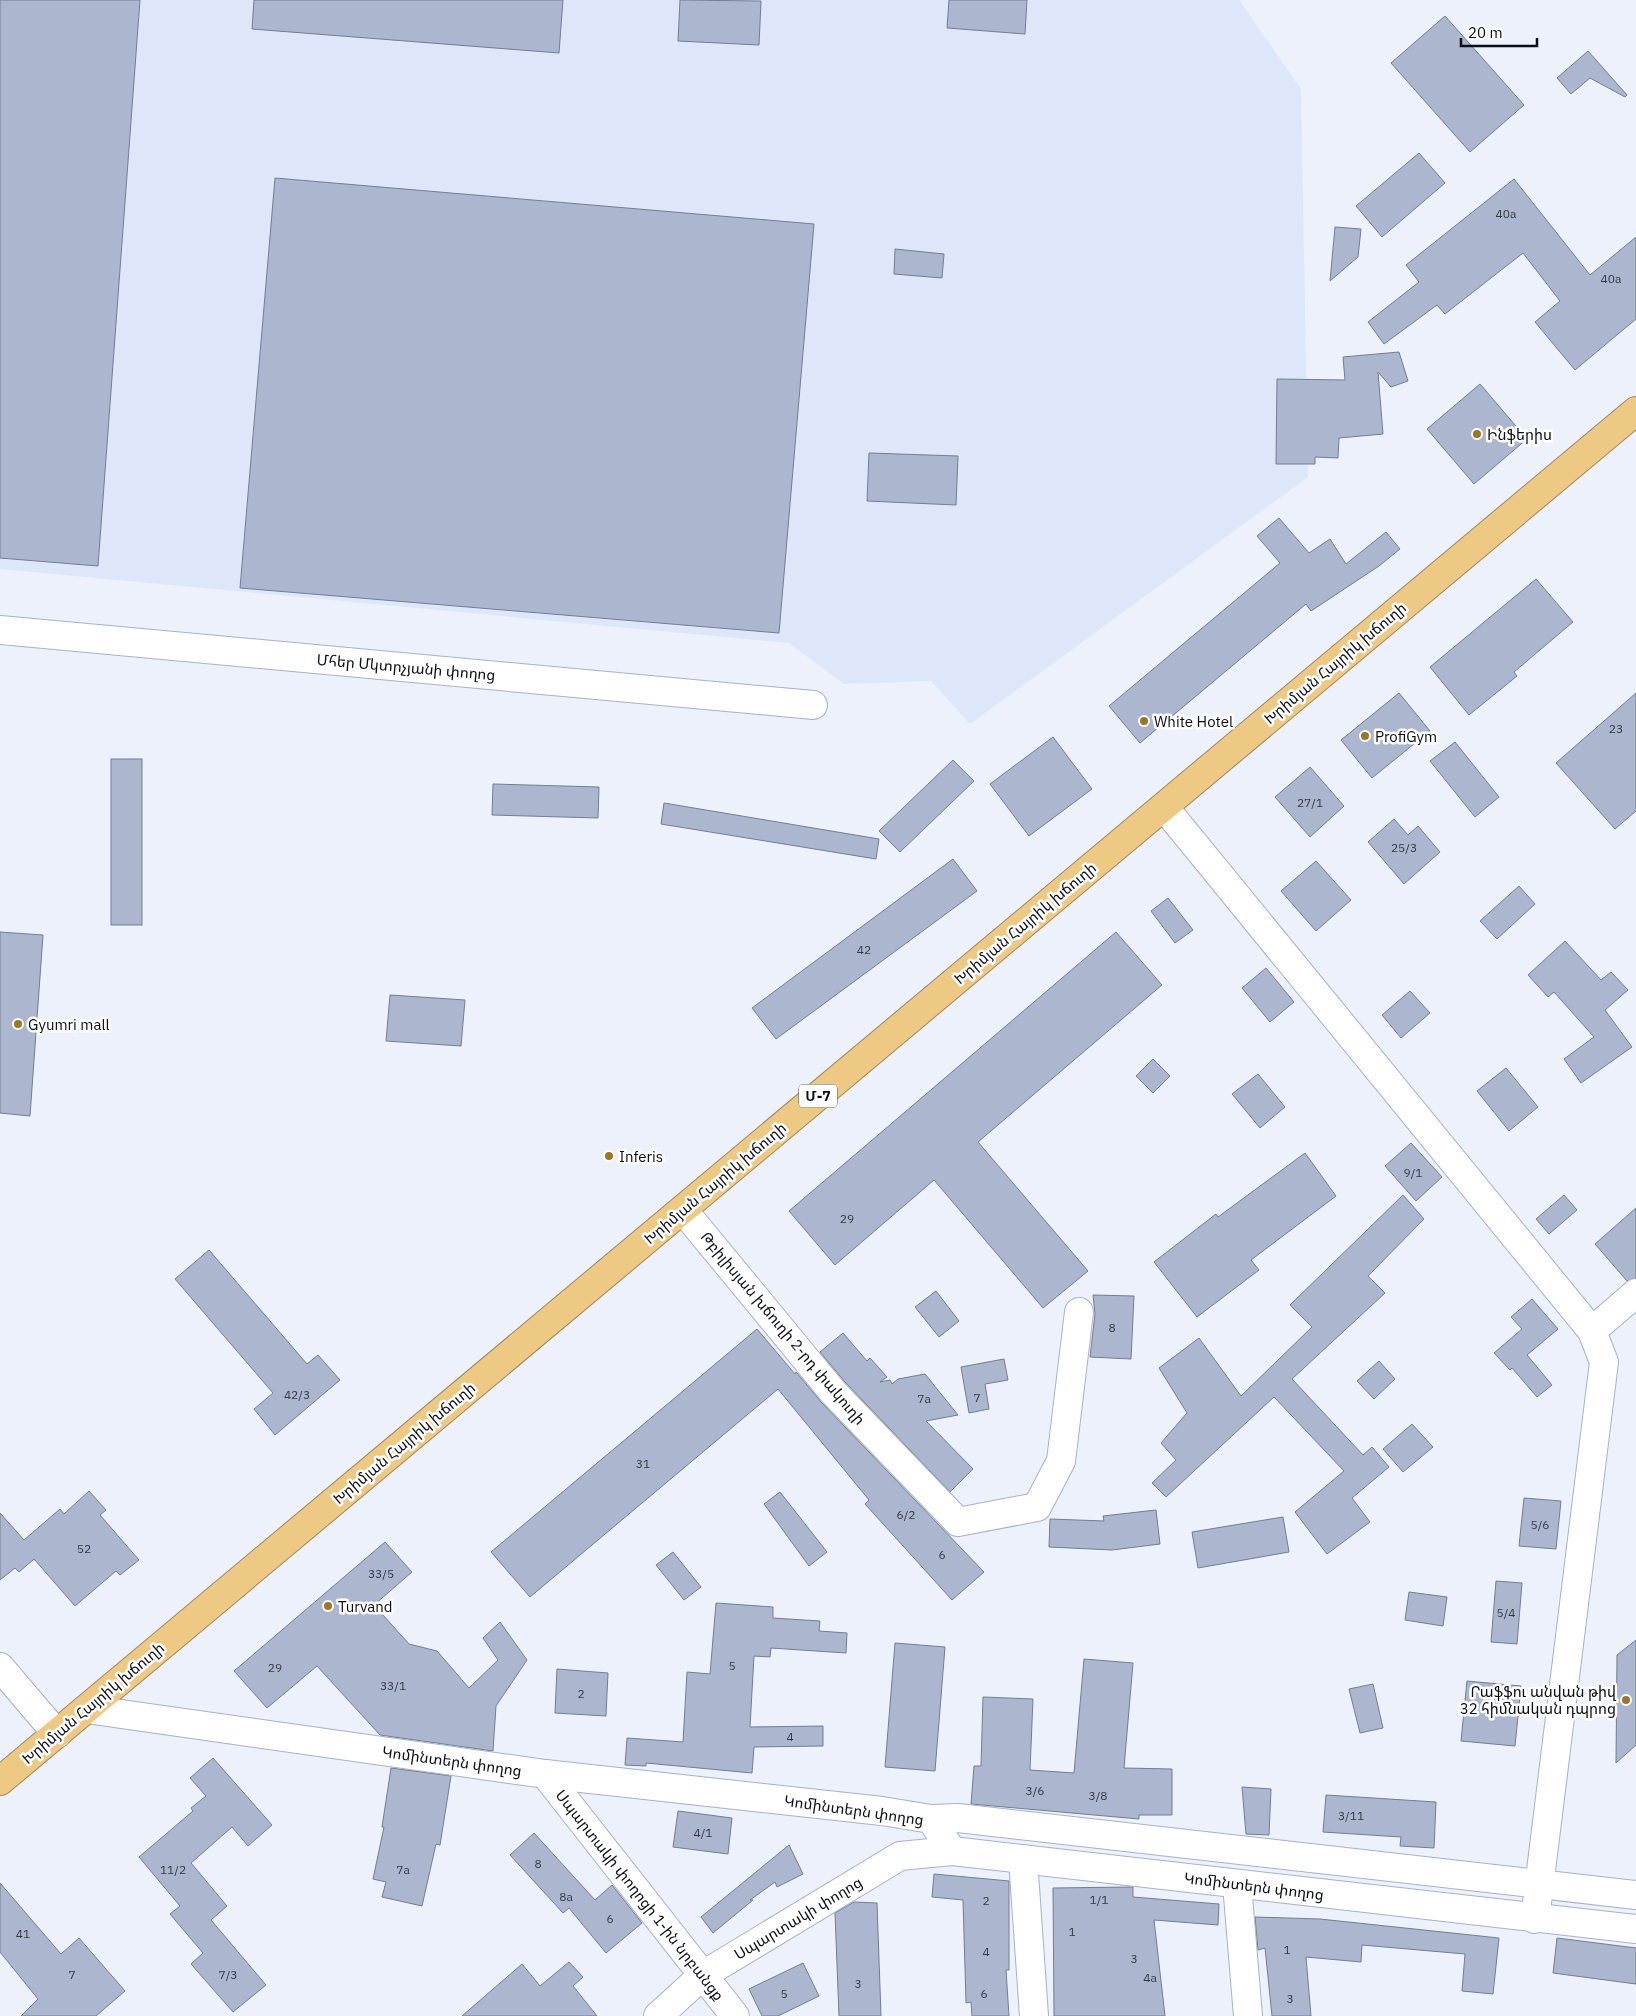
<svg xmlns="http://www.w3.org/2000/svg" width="1636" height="2016" font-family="'IBM Plex Sans','Noto Sans Armenian',sans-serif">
<rect width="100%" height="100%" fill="#ecf1fb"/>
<polygon fill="#dee7fa" points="0,0 1239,0 1301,89 1308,477 970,724 931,681 844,684 789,643 0,569"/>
<g fill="#acb7cf" stroke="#727c92">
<polygon points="0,0 140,0 98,566 0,558"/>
<polygon points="254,0 563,0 559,53 252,29"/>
<polygon points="680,0 761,1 759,45 678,41"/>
<polygon points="949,0 1027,0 1025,34 947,28"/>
<polygon points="1445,16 1524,105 1470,152 1391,63"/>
<polygon points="1588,51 1627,95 1625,97 1590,78 1571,94 1557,78"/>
<polygon points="1419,153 1445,183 1382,237 1356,206"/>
<polygon points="275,178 814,224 779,633 240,588"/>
<polygon points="1514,179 1590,275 1636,237 1636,319 1575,370 1535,322 1560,301 1523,253 1445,314 1437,305 1384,344 1368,322 1419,282 1406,265"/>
<polygon points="1335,227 1361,229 1358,257 1330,281"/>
<polygon points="895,249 944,254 942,278 894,274"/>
<polygon points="1399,352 1408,381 1391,387 1378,372 1383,434 1339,438 1338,458 1315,457 1315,464 1276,464 1277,379 1345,380 1343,357"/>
<polygon points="1480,384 1527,439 1474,484 1427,429"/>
<polygon points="869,453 958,456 956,505 867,501"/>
<polygon points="1279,518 1309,553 1330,539 1346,564 1386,532 1400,549 1379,566 1311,611 1306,604 1140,743 1109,706 1280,563 1257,536"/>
<polygon points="1536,579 1573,622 1514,672 1517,676 1469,715 1430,667"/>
<polygon points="1399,693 1430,731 1372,778 1341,740"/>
<polygon points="1636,693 1636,811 1615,829 1556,763"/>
<polygon points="1053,737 1092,789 1029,836 990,784"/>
<polygon points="1455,742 1499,797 1475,817 1430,761"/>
<rect x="111" y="759" width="31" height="166"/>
<polygon points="953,760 974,781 900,852 879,831"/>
<polygon points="1310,767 1344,806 1310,837 1275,797"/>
<polygon points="493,784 599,787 598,818 492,815"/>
<polygon points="664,803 879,839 876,859 661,824"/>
<polygon points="1394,819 1408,835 1418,826 1440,852 1404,884 1368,842"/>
<polygon points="953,859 977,891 776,1039 752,1008"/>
<polygon points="1316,861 1351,900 1316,931 1281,891"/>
<polygon points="1519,886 1535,904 1497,939 1480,921"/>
<polygon points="1168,898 1193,930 1175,943 1151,911"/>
<polygon points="0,932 43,935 30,1116 0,1113"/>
<polygon points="1116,932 1162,985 978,1142 1088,1271 1043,1308 934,1180 835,1265 789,1211"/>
<polygon points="1565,941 1601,980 1611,972 1628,990 1605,1010 1632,1047 1581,1083 1564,1059 1594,1037 1554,992 1548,997 1528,975"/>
<polygon points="1266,968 1294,1002 1270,1022 1242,988"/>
<polygon points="1410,991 1430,1013 1401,1038 1382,1015"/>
<polygon points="390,995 465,1000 461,1046 386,1041"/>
<polygon points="1153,1059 1170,1076 1153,1093 1136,1076"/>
<polygon points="1506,1068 1538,1107 1509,1131 1477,1091"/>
<polygon points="1258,1074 1285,1107 1260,1128 1232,1094"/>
<polygon points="1411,1143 1442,1177 1416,1201 1385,1166"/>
<polygon points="1305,1153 1336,1196 1251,1260 1259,1270 1197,1317 1154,1262 1216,1214 1218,1217"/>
<polygon points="1403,1195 1424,1219 1368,1276 1385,1293 1292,1379 1363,1455 1372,1447 1389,1467 1352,1498 1370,1522 1327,1554 1295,1512 1344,1471 1274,1397 1166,1497 1152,1483 1176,1460 1161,1443 1187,1413 1159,1368 1199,1338 1241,1396 1312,1327 1290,1305"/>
<polygon points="1564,1195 1577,1210 1549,1234 1536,1219"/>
<polygon points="1636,1208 1636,1278 1627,1281 1595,1244"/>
<polygon points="209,1250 307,1364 318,1355 340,1380 275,1435 254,1409 273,1393 175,1279"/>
<polygon points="936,1291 959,1321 939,1337 915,1307"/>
<polygon points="1093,1295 1134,1296 1131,1359 1090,1357 1095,1314"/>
<polygon points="1532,1299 1558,1329 1527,1355 1552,1385 1537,1397 1512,1368 1510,1370 1494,1353 1522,1329 1511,1317"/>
<polygon points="757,1329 795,1374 796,1372 822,1403 984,1572 952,1600 865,1504 869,1500 778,1389 530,1597 491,1552"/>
<polygon points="843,1333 867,1361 870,1358 887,1377 880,1382 890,1380 892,1384 898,1379 925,1374 958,1415 926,1421 973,1469 950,1492 845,1382 820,1352"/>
<polygon points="1004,1359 1008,1380 985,1384 989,1409 969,1413 961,1367"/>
<polygon points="1379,1361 1395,1379 1374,1399 1357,1381"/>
<polygon points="1412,1424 1433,1447 1403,1472 1383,1449"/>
<polygon points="89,1491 106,1510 100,1515 139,1560 120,1575 116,1571 75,1606 34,1559 19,1572 15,1568 0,1580 0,1513 24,1540 60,1509 64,1514"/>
<polygon points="780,1492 827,1552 809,1566 764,1504"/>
<polygon points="1524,1498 1561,1501 1556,1549 1519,1546"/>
<polygon points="1156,1510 1160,1544 1112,1550 1049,1547 1050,1519 1104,1521 1103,1516"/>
<polygon points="1283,1517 1289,1552 1198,1568 1192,1532"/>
<polygon points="385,1542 412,1572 374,1605 409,1644 437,1651 469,1688 498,1660 483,1638 500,1622 527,1660 496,1706 493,1751 380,1735 317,1666 267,1708 234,1671"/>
<polygon points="673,1552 701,1587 684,1600 656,1565"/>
<polygon points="1496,1581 1522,1583 1517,1644 1491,1642"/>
<polygon points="1409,1592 1447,1597 1443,1626 1405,1620"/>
<polygon points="716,1603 773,1607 773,1618 820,1621 819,1631 847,1633 846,1653 771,1648 770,1657 754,1656 750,1727 823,1726 823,1746 754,1747 752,1773 646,1763 646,1766 625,1765 627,1738 683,1742 687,1672 710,1674"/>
<polygon points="1636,1640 1636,1745 1616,1763 1617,1655"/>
<polygon points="895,1643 945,1647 935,1771 885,1767"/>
<polygon points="1084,1659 1133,1663 1124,1768 1172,1769 1172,1815 1139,1815 1139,1819 971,1804 974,1766 981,1766 983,1697 1033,1699 1030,1770 1074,1773"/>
<polygon points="557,1669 608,1673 606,1716 555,1713"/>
<polygon points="1467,1681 1521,1686 1515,1746 1461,1741"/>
<polygon points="1373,1684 1383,1728 1360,1733 1349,1689"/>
<polygon points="213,1758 272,1825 248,1846 232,1827 191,1863 227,1906 211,1920 266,1985 233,2012 191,1964 203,1953 170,1914 180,1906 139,1857 193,1811 191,1808 206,1796 190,1778"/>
<polygon points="391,1768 451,1776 440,1845 436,1844 422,1906 382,1897 386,1882 373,1879 384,1827 382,1827"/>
<polygon points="1242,1787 1271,1789 1269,1835 1246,1834"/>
<polygon points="1326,1795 1436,1802 1434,1848 1400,1846 1401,1837 1323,1832"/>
<polygon points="678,1811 732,1818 728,1854 673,1847"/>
<polygon points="534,1833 595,1900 612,1885 642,1923 606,1953 569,1908 563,1913 510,1855"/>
<polygon points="789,1845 803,1874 777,1887 775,1882 750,1900 753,1900 713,1933 701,1917"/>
<polygon points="934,1874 1009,1881 1009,1970 1006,1970 1009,2016 972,2016 971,2002 966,2003 963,1900 932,1897"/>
<polygon points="0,1883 61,1954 79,1938 125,1991 96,2016 21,2016 38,1999 0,1952"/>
<polygon points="1131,1887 1133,1887 1133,1897 1219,1904 1218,1925 1154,1920 1165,2016 1054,2016 1053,1888"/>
<polygon points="854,1902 877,1903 881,2016 839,2016 835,1913"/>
<polygon points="1255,1917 1320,1919 1499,1938 1493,1994 1462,1991 1465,1954 1362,1945 1361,1962 1306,1957 1311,2016 1272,2016 1265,1948 1258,1950"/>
<polygon points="1557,1938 1636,1948 1636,1984 1553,1973"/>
<polygon points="569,1962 583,1977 573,1986 597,2016 462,2016 522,1964 540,1986"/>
<polygon points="803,1963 819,1996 778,2016 762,2016 749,1989"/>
</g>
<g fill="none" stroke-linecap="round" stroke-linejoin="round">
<g stroke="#a6b1c9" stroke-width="30">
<g id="minor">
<polyline points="0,630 813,705"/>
<polyline points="1164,807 1592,1331 1604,1362 1535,1919"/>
<polyline points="683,1210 833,1392 958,1522 1037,1507 1061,1461 1079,1312"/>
<polyline points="1592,1331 1636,1293"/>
<polyline points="0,1667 57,1734"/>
<polyline points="86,1709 545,1774 882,1811 931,1819 952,1851 1636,1929"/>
<polyline points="545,1774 735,2016"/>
<polyline points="931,1819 958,1818 1636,1895"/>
<polyline points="1023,1859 1034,2016"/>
<polyline points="1237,1884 1248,2016"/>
<polyline points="658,2016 703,1975 900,1856 952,1851"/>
</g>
</g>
<g stroke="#9e875d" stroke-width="30">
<polyline id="highway" points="0,1781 1636,411"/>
</g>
<use href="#minor" stroke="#fff" stroke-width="28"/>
<use href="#highway" stroke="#eec984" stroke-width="28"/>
</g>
<g fill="#9c7623" stroke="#fff" stroke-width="2">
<circle cx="1477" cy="434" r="5"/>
<circle cx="1144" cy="721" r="5"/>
<circle cx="1365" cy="736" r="5"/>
<circle cx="18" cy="1024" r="5"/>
<circle cx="609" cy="1156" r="5"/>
<circle cx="328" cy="1606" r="5"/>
<circle cx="1626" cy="1700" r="5"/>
</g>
<g text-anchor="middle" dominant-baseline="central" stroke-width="5" stroke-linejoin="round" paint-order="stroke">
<g font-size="12" fill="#323844">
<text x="1506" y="213">40a</text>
<text x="1611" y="278">40a</text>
<text x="1616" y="728">23</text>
<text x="1310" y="802">27/1</text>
<text x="1404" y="847">25/3</text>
<text x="864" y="949">42</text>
<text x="1413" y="1172">9/1</text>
<text x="847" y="1218">29</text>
<text x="1112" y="1327">8</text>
<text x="297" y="1394">42/3</text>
<text x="977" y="1397">7</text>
<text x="924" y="1398">7a</text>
<text x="643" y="1463">31</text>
<text x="906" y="1514">6/2</text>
<text x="1540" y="1524">5/6</text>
<text x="84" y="1548">52</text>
<text x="942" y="1554">6</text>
<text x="381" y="1573">33/5</text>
<text x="1506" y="1612">5/4</text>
<text x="732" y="1665">5</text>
<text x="275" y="1667">29</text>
<text x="393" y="1685">33/1</text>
<text x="581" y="1693">2</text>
<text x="790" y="1736">4</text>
<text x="1035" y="1790">3/6</text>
<text x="1098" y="1795">3/8</text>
<text x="1351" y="1815">3/11</text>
<text x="703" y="1832">4/1</text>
<text x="538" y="1863">8</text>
<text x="173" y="1869">11/2</text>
<text x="403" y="1869">7a</text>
<text x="566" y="1896">8a</text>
<text x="1099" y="1899">1/1</text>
<text x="986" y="1900">2</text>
<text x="610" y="1918">6</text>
<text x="1072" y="1931">1</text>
<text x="23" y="1933">41</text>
<text x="1287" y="1949">1</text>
<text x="986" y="1951">4</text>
<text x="1134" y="1958">3</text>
<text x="72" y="1974">7</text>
<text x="228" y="1974">7/3</text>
<text x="1150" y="1977">4a</text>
<text x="858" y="1983">3</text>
<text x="784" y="1993">5</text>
<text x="984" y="1993">6</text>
<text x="1290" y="1998">3</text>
</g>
<rect fill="#fff" stroke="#54565b" stroke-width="1" x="799" y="1084.5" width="38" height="23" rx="4"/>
<g font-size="14" font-weight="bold" fill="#0a0d15">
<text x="818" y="1096">Մ-7</text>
</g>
<g font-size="15" fill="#0a0d15" stroke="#fff" text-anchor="start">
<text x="1487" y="434">Ինֆերիս</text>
<text x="1154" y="721">White Hotel</text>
<text x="1375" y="736">ProfiGym</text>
<text x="28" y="1024">Gyumri mall</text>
<text x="619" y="1156">Inferis</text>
<text x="338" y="1606">Turvand</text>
<text x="1616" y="1691" text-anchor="end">Րաֆֆու անվան թիվ<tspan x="1616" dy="17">32 հիմնական դպրոց</tspan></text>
</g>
<g font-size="15" fill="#0a0d15" stroke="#fff">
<text transform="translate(1335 663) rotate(-40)">Խրիմյան Հայրիկ խճուղի</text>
<text transform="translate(406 667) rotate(5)">Մհեր Մկտրչյանի փողոց</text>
<text transform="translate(1025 923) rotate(-40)">Խրիմյան Հայրիկ խճուղի</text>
<text transform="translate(715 1183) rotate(-40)">Խրիմյան Հայրիկ խճուղի</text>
<text transform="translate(783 1328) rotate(50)">Թբիլիսյան խճուղի 2-րդ փակուղի</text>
<text transform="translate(404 1443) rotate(-40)">Խրիմյան Հայրիկ խճուղի</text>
<text transform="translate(93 1703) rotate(-40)">Խրիմյան Հայրիկ խճուղի</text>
<text transform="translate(452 1761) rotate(8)">Կոմինտերն փողոց</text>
<text transform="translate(854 1810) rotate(8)">Կոմինտերն փողոց</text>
<text transform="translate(1254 1886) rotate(7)">Կոմինտերն փողոց</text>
<text transform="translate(640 1895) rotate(52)">Սպարտակի փողոցի 1-ին նրբանցք</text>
<text transform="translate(798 1918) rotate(-31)">Սպարտակի փողոց</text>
</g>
</g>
<path d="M1461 38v8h76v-8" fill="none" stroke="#0a0d15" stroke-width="2.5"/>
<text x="1468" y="38" font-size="15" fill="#0a0d15" stroke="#ffffff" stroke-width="4" paint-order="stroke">20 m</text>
</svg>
